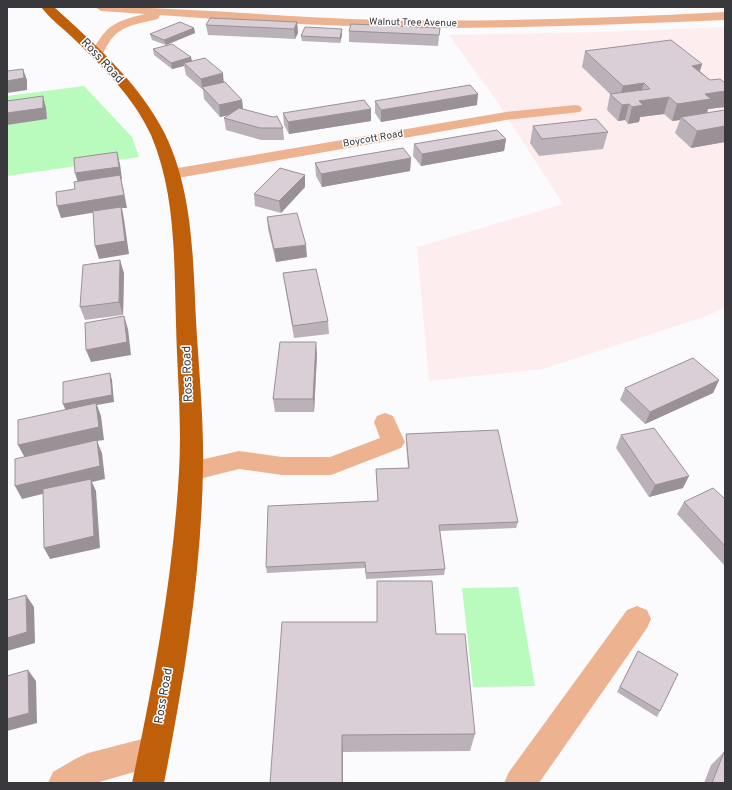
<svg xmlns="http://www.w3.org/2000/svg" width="732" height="790" font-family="Overpass,sans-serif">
<rect width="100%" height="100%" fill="#fbfbfe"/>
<polygon fill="#feedee" points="725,27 725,307 707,316 543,369 429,381 417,247 563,204 496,100 449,35 601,32"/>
<g fill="#b8fbbc">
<polygon points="84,86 132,137 139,157 7,176 7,96"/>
<polygon points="518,587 535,686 473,687 462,588"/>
</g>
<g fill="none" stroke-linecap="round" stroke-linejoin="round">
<g fill="#edb28f" fill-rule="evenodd">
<path d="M95 7C191 7 287 18 383 20 497 22 611 18 725 12V20C627 24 530 28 432 28 341 27 250 22 160 15L158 19C142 23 120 25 110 41 106 46 104 52 101 58L96 59 90 55C106 26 112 22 145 14L101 11Z"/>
<polygon points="575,105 580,106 582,109 580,112 506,120 172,179 166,177 164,174 166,171 172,169 506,112"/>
<polygon points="385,413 393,416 405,442 401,448 331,475 282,475 239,469 191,481 183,478 179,471 183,464 239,451 282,457 330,457 380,438 374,422 377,416"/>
<polygon points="637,606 647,610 651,619 647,628 539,783 504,783 509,772 627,610"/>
<polygon points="154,736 165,741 170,752 165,763 96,783 48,783 53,772 77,758 88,753"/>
</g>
<path fill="#bf5f0a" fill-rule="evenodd" d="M41 7H54C95 44 140 84 165 134 193 192 193 259 196 321 199 371 204 421 203 470 201 576 184 680 164 783H132C154 680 173 577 179 472 182 422 177 373 176 323 174 260 176 194 151 135 134 98 103 67 74 39 63 28 50 19 41 7Z"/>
</g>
<g fill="#bbb2b9">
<polygon points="297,22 298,33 295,39 208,35 206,25"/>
<polygon points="194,28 195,33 166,45 152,40 150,34"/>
<polygon points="440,28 438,46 349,42 349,31"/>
<polygon points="342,29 342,35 340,43 302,41 301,36"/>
<polygon points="153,49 191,57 192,61 224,82 242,100 243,109 283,128 284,140 261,140 226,130 224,118 229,115 220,117 204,99 203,90 186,75 184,66 172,69 154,55"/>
<polygon points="585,51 702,64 700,71 710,80 725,83 725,107 708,109 707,113 725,110 725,142 691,148 675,133 680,120 672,121 664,114 640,117 639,122 628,124 625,120 618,121 607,110 610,94 582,67"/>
<polygon points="375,101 477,105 381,122 375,113"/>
<polygon points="371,109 371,121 289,134 284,125 283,113"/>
<polygon points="533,126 608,132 603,149 539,156 530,143"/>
<polygon points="506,139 504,151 421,166 413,156 414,144"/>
<polygon points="411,158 410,171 322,187 316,176 315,163"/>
<polygon points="305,175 305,187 281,213 255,206 254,194"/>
<polygon points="267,217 307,257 276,262 268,229"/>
<polygon points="124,273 123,315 85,320 80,307"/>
<polygon points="283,273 328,321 329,334 294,338 285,286"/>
<polygon points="317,354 314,412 275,412 273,399"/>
<polygon points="719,380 713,393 645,424 620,400 625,388"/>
<polygon points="406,434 518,522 516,528 440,531 445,569 444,575 366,579 365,568 267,573 266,567 378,501 376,469 408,468 406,440"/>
<polygon points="621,435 683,488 649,497 616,448"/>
<polygon points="725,499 725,566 677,514 684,502"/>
<polygon points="377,581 436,634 475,734 470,751 343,752 270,783 377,622"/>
<polygon points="638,651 660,711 657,717 617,692"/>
<polygon points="724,752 725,783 704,783 711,765"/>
</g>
<g fill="#999196">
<polygon points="297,22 298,33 295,39 294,29"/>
<polygon points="194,28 195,33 166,45 164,40"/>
<polygon points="342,29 342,35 340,43 340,38"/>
<polygon points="191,57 192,63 184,63 184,66 172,69 171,63"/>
<polygon points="702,64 697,80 692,66"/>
<polygon points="23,69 27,80 27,90 7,93 7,81"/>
<polygon points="223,73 224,85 202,88 201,79"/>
<polygon points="644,83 639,99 618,102 623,86"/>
<polygon points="725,91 725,107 708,109 706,116 681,117 680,120 672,121 677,104 705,94"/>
<polygon points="478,94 477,105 381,122 381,110"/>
<polygon points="43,96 46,108 47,119 7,125 7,113"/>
<polygon points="669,97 664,114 640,117 639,122 628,124 632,107 639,101"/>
<polygon points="242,100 243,111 220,117 219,105"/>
<polygon points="629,104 625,120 618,121 622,105"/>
<polygon points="371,109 371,121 289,134 288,122"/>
<polygon points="725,126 725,142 691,148 697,131"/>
<polygon points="506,139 504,151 421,166 422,154"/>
<polygon points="117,152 120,164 122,179 121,179 123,187 127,208 122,208 124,219 129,254 99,259 95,246 121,208 61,218 57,206 79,186 75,173"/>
<polygon points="411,158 410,171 322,187 321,174"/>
<polygon points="305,175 305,187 281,213 279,201"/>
<polygon points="306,245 307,257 276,262 274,249"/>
<polygon points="120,260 124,273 123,315 119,302"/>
<polygon points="124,316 128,329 131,355 91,362 86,350"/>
<polygon points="316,342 317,354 314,412 313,399"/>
<polygon points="110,373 112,380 114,402 97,405 101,416 104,440 97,441 102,453 105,479 92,482 96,491 100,548 50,559 44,548 91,482 22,499 15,486 25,458 18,445 66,411 63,404"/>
<polygon points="719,380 713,393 645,424 650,412"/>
<polygon points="689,476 683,488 649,497 655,485"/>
<polygon points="26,595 34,607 35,643 7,651 7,638"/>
<polygon points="28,670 36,681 37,723 7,731 7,719"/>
<polygon points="342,735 343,752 343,783 342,783"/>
</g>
<g fill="#dacfd7" stroke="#999196">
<polygon points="210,18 297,22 294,29 206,25"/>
<polygon points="180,22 194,28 164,40 150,34"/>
<polygon points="351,24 440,28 439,35 349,31"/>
<polygon points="305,27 342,29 340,38 301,36"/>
<polygon points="671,40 702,64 692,66 710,80 720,79 725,83 725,91 705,94 711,99 677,104 669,97 639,101 643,105 632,107 629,104 622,105 610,94 650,89 644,83 623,86 585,51"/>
<polygon points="172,44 191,57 171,63 153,49"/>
<polygon points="205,58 223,73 201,79 184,63"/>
<polygon points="23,69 24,78 7,81 7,71"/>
<polygon points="225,82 242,100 219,105 202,87"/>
<polygon points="470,85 478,94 381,110 375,101"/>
<polygon points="43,96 43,108 7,113 7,101"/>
<polygon points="364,100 371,109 288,122 283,113"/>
<polygon points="239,108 273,117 277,116 283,128 260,128 224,118"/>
<polygon points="725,110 725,126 697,131 681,117"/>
<polygon points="596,119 608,132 542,139 533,126"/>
<polygon points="497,130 506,139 422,154 414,144"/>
<polygon points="403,148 411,158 321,174 315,163"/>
<polygon points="117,152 119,167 75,173 74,158"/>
<polygon points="280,168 305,175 279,201 254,194"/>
<polygon points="120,175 124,195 57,206 56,192 75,189 74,182"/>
<polygon points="121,207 125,241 95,246 93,211"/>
<polygon points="297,213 306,245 274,249 267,217"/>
<polygon points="120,260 119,302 80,307 83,265"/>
<polygon points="316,269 328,321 293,326 283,273"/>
<polygon points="124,316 127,342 86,350 85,323"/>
<polygon points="280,342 316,342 313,399 273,399"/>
<polygon points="693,358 719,380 650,412 625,388"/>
<polygon points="110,373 112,395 63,404 63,382"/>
<polygon points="96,403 99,427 18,445 18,420"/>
<polygon points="654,428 689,476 655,485 621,435"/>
<polygon points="498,430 518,522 439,525 445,569 366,573 365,562 266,567 268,506 378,501 376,469 409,468 406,434"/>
<polygon points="97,440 100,466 15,486 15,459"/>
<polygon points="91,479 94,536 44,548 43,489"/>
<polygon points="713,488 725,499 725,546 684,502"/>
<polygon points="377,581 432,581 436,634 465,634 475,734 342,735 342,783 270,783 282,622 377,622"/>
<polygon points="26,595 27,632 7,638 7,600"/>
<polygon points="638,651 678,674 660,711 620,687"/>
<polygon points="28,670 29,713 7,719 7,676"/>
<polygon points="724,752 725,753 725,783 712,783"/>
</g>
<g text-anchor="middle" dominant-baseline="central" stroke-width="3" stroke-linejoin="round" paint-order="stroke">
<g font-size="10" fill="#38383d" stroke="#fff">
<text transform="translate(413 23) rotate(1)">Walnut Tree Avenue</text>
<text transform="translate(373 139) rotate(-10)">Boycott Road</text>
</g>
<g font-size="12" fill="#38383d" stroke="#fff">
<text transform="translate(102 61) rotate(47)">Ross Road</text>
<text transform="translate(188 374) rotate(-92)">Ross Road</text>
<text transform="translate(164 696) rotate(-80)">Ross Road</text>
</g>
</g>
<rect width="732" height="790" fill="none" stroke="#38383d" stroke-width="16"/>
</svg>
